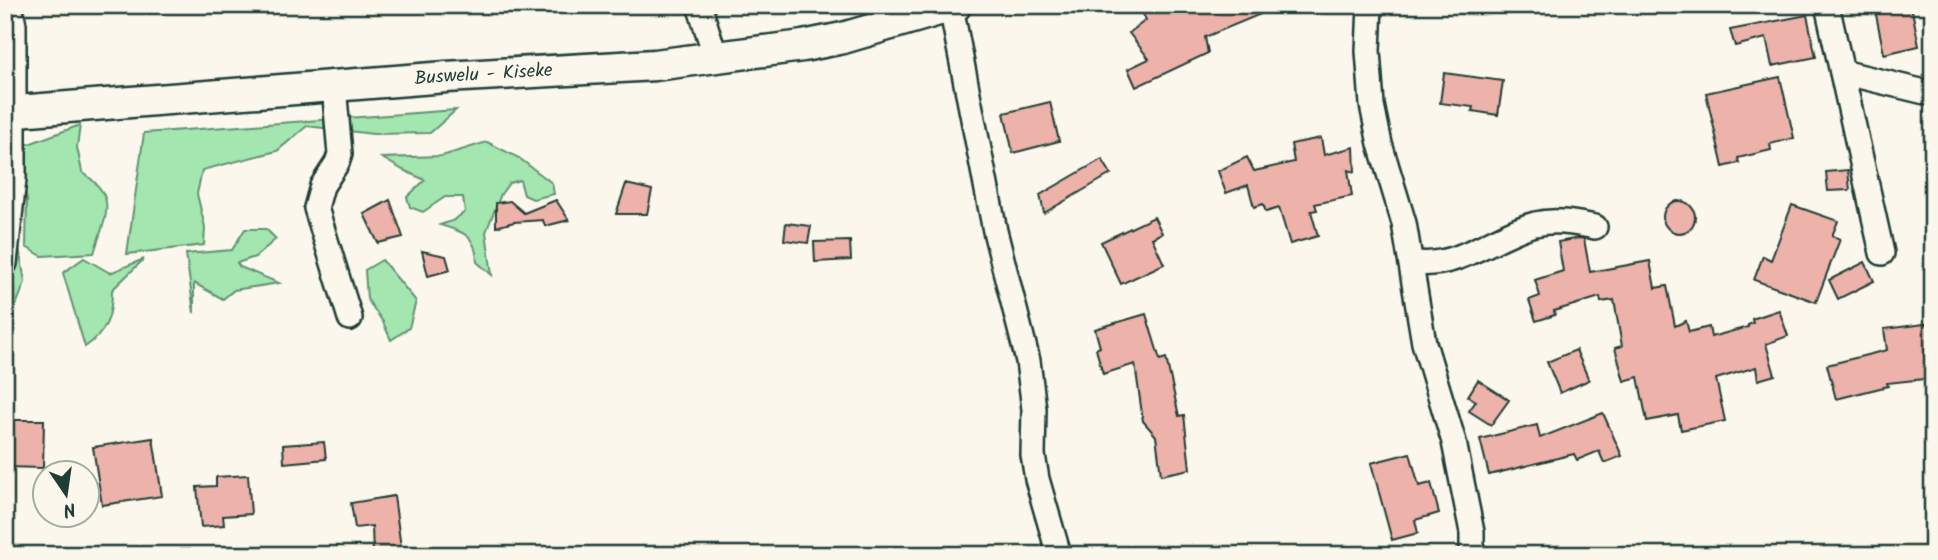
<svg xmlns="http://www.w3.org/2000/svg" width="1938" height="560" font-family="Kalam,sans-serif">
<rect width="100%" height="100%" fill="#fbf7ec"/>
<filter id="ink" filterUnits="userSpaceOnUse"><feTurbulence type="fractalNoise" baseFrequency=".0143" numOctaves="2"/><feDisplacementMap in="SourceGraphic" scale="14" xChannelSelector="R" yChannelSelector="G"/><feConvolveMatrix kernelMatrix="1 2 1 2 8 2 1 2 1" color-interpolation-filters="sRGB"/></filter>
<g filter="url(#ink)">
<g fill="#a4e6b0" stroke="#629272" stroke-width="2">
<polygon points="456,110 430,133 373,134 307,126 277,151 202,170 197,194 205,227 204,245 127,254 144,133"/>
<path d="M80 125 77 147 82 172C120 198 105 216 94 253L42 256 26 247 27 199 16 160 23 146Z"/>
<path d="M487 142 519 158 552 183 554 194 533 199 524 195 520 180 509 183 501 194 486 232 492 275 477 262C476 235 464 232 440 225L452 221 465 212 463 197H445L423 212 410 207 407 197 425 180 403 170 382 158 442 156Z"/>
<polygon points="5,167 25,282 15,308 5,322"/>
<polygon points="245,229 266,229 276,239 255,257 237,263 240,267 279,283 234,290 223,299 194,283 194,313 186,254 232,250"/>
<path d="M84 258 110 273 144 259 112 290C112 316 107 332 85 347L63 273Z"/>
<polygon points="382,260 416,301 409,328 391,340 383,322 367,299 365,270"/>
</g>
<g fill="#edb2aa" stroke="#1f3d34" stroke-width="2">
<polygon points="1138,5 1279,5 1280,6 1205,37 1208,53 1136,87 1128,69 1149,59 1129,33 1146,20"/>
<polygon points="1874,5 1911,5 1919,46 1884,54"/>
<polygon points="1807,15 1816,57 1772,66 1766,38 1735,46 1730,30"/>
<polygon points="1444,73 1503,81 1498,115 1472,111 1473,107 1440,103"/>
<polygon points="1780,77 1794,138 1770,144 1771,150 1738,158 1739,163 1723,167 1706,93"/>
<polygon points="1050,102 1059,141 1013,153 1004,113"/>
<polygon points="1321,138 1324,155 1354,147 1355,172 1348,170 1352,196 1315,204 1317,210 1311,211 1318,236 1290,244 1279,208 1266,212 1263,204 1254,207 1248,185 1226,193 1218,171 1247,157 1254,171 1294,162 1291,144"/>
<polygon points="1102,159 1111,174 1044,213 1040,195"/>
<polygon points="1848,170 1850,190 1828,191 1826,172"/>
<polygon points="626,184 652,190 647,214 616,214"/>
<polygon points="390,200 403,237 378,243 364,214"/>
<polygon points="556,200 569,220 545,226 543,220 514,222 496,227 496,203 510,201 524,213"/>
<circle cx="1679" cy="217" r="16"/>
<polygon points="1792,205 1838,221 1832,236 1840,239 1816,302 1754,280 1763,256 1771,260"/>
<polygon points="1154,217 1162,233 1152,238 1164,264 1121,284 1101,242"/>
<polygon points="786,223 811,226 808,243 784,240"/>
<polygon points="1579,238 1584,239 1590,272 1650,261 1655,288 1667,286 1675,326 1686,321 1689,332 1709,327 1711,337 1748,327 1748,325 1753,323 1752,319 1779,310 1788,336 1766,344 1775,375 1758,380 1756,367 1716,379 1725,421 1681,430 1678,415 1647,421 1638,377 1624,381 1615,348 1622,346 1614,300 1601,302 1600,297 1554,311 1555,315 1536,321 1529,300 1540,296 1535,280 1563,271 1558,242"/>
<polygon points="850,241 851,260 815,262 814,242"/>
<polygon points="422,251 446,256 450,270 428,276"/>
<polygon points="1865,262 1874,281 1838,299 1829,280"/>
<polygon points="1146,314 1160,360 1166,358 1179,416 1184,415 1190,469 1161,475 1156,436 1143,421 1135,364 1103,374 1096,349 1100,347 1095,329"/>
<polygon points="1933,323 1933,378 1887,383 1888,386 1836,399 1827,365 1887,350 1884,329"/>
<polygon points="1576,350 1589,380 1560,393 1547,362"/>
<polygon points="1478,380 1509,400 1491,425 1469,411 1476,401 1468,396"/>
<polygon points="1603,413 1622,456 1604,463 1599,451 1577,460 1574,454 1489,475 1480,439 1537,425 1540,438"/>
<polygon points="12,420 44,420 43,468 5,467 5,429 12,429"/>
<polygon points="153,438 162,496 102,505 93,447"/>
<polygon points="324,442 326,459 284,463 283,445"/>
<polygon points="1410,453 1419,486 1431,483 1439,513 1415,520 1418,533 1392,540 1371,463"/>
<polygon points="248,475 251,514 223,516 224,525 201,527 197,487 216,486 216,477"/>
<polygon points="394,496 402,555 373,555 372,526 355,528 351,503"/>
</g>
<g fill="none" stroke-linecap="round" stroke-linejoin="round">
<g stroke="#1f3d34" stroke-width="28">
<g id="minor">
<polyline points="699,5 716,58"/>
<polyline points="1370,5 1368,51 1372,105 1380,144 1404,223 1424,343 1454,442 1472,532 1472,555"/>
<polyline points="1827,5 1882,253"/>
<polyline points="951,7 995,231 1028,361 1034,409 1033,455 1037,479 1059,555"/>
<polyline points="1842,72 1933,94"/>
<polyline points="334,86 340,154 337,163 322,186 316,208 350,318"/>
<path d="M1411 262C1457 271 1493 235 1535 224 1556 219 1574 223 1595 227"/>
<polyline points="5,263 14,179 14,25 10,5"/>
</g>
</g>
<g stroke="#1f3d34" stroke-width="35">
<g id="major">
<path id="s1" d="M5 112 446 77 655 65 803 46 843 38 956 5"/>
</g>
</g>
<use href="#minor" stroke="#fbf7ec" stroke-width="23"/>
<use href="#major" stroke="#fbf7ec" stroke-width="30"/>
</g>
</g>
<g text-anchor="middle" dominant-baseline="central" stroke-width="6" stroke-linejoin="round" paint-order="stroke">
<g font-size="19" fill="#1f3d34" stroke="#fbf7ec">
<text stroke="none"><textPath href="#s1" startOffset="480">Buswelu - Kiseke</textPath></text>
</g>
</g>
<rect width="1938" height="560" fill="none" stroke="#fbf7ec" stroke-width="28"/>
<rect x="14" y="14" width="1910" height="532" fill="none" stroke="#1f3d34" stroke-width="2.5" filter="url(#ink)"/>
<g transform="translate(66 494) rotate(167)"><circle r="33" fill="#fbf7ec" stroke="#a3ada2" stroke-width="2"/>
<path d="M0-5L12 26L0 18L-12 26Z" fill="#1f3d34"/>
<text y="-10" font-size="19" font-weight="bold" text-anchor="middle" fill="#1f3d34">N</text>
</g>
</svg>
